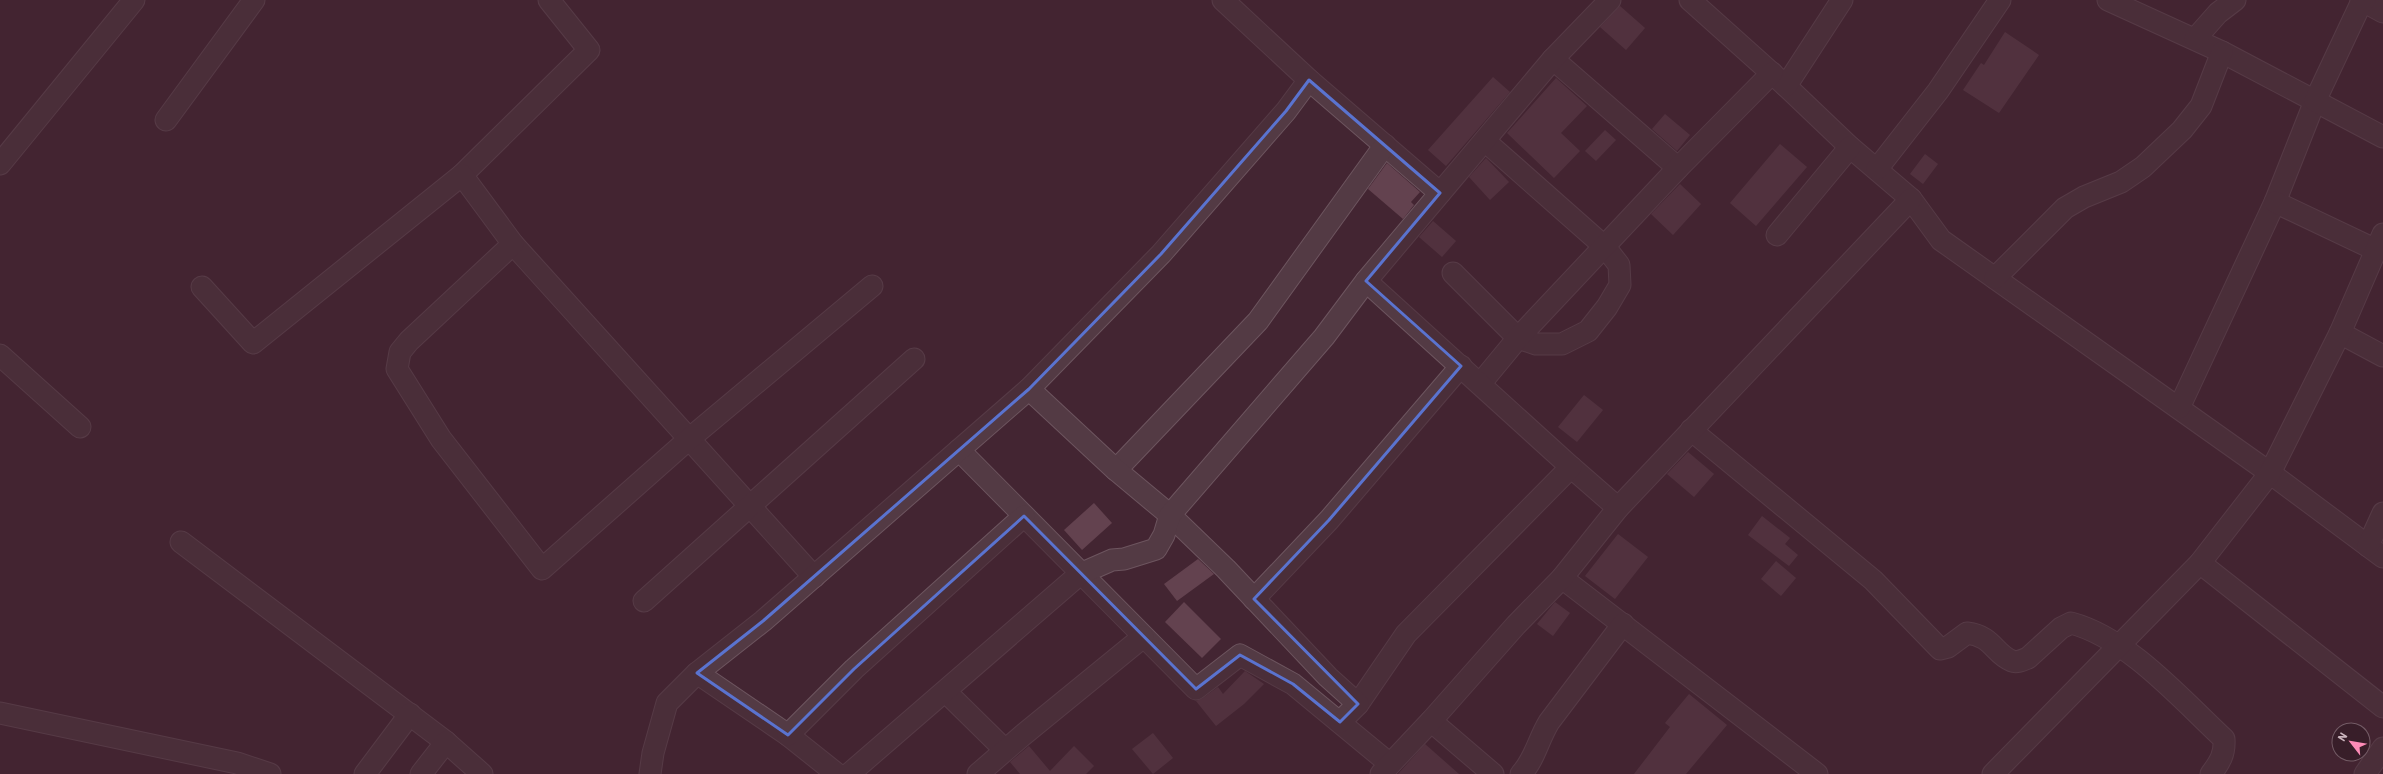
<svg xmlns="http://www.w3.org/2000/svg" width="2383" height="774" font-family="'IBM Plex Sans',sans-serif">
<rect width="100%" height="100%" fill="#432532"/>
<g fill="#63424f">
<polygon points="1620,6 1645,28 1626,50 1600,27"/>
<polygon points="2005,32 2039,55 1999,113 1963,90 1981,63 1984,65"/>
<polygon points="1493,77 1510,92 1446,166 1428,150"/>
<polygon points="1556,78 1587,106 1561,133 1580,151 1554,178 1507,133"/>
<polygon points="1665,114 1690,135 1677,151 1652,129"/>
<polygon points="1605,130 1616,140 1596,161 1585,151"/>
<polygon points="1780,144 1807,167 1756,226 1730,203"/>
<polygon points="1925,154 1938,164 1923,184 1910,174"/>
<polygon points="1486,158 1509,182 1490,200 1469,177"/>
<polygon points="1387,163 1420,192 1411,202 1414,205 1403,219 1368,189"/>
<polygon points="1680,184 1701,204 1673,235 1651,214"/>
<polygon points="1433,221 1456,241 1442,257 1419,237"/>
<polygon points="1584,395 1603,410 1577,442 1558,427"/>
<polygon points="1688,452 1714,474 1694,497 1667,474"/>
<polygon points="1094,503 1112,523 1082,550 1064,530"/>
<polygon points="1762,516 1790,538 1785,544 1798,555 1789,566 1748,535"/>
<polygon points="1618,534 1648,557 1615,599 1585,576"/>
<polygon points="1198,559 1214,574 1177,601 1164,584"/>
<polygon points="1776,561 1796,578 1781,596 1761,579"/>
<polygon points="1184,602 1221,639 1202,658 1165,622"/>
<polygon points="1555,602 1570,613 1553,636 1537,624"/>
<polygon points="1245,671 1264,684 1244,704 1216,726 1196,701 1203,698 1218,687 1223,694"/>
<polygon points="1689,694 1727,725 1686,774 1634,774 1670,727 1665,723"/>
<polygon points="1153,733 1173,758 1153,774 1132,749"/>
<polygon points="1425,744 1459,774 1398,774"/>
<polygon points="1029,746 1050,771 1074,746 1094,766 1086,774 1020,774 1010,762"/>
</g>
<g fill="none" stroke-linecap="round" stroke-linejoin="round">
<g stroke="#6d555f" stroke-width="23">
<g id="street">
<polyline points="1223,0 1309,80 1440,193"/>
<polyline points="1690,0 1786,86 1850,147 1911,199 1941,240 2270,473 2383,557"/>
<polyline points="2108,0 2222,52 2315,101 2275,202 2179,408"/>
<polyline points="2361,0 2383,12"/>
<polyline points="2365,0 2362,1 2315,101 2383,137"/>
<polyline points="2195,39 2218,13 2235,0"/>
<polyline points="1553,59 1678,168"/>
<polyline points="1786,86 1842,0"/>
<polyline points="166,120 254,0"/>
<polyline points="0,164 134,0"/>
<polyline points="1877,169 1938,91 2000,0"/>
<polyline points="462,175 589,50 549,0"/>
<polyline points="2275,202 2376,250"/>
<polyline points="1777,235 1850,147"/>
<polyline points="513,244 814,577"/>
<polyline points="1453,273 1518,338 1536,344 1562,344 1588,331 1607,307 1620,285 1619,265 1605,247 1485,141"/>
<polyline points="1995,278 2065,208 2084,197 2121,182 2143,167 2182,130 2201,106 2222,52"/>
<polyline points="202,287 253,343 462,175 513,244 409,341 400,352 397,369 441,439 542,569 689,439 872,286"/>
<polyline points="2340,333 2383,356"/>
<polyline points="0,355 80,427"/>
<polyline points="1480,384 1518,338 1678,168 1772,73"/>
<polyline points="1029,389 1161,254 1286,111 1309,80"/>
<path d="M1691 430 1873 580 1940 649 1948 647 1967 633C1993 636 1994 654 2012 661 2017 663 2023 660 2028 658L2061 628 2071 623C2128 638 2181 699 2224 739 2225 754 2220 762 2211 774"/>
<polyline points="959,450 1196,689 1240,655 1293,684 1390,764"/>
<polyline points="1571,467 1618,508"/>
<polyline points="1116,470 1258,321 1385,145"/>
<polyline points="181,542 446,742"/>
<polyline points="2368,546 2383,513"/>
<polyline points="2200,563 2383,707"/>
<polyline points="1562,578 1817,774"/>
<polyline points="1254,599 1329,520 1461,366"/>
<polyline points="644,601 914,359"/>
<polyline points="697,673 788,735 837,774"/>
<polyline points="946,692 1005,750"/>
<polyline points="0,713 237,763 270,774"/>
<polyline points="1431,721 1493,774"/>
<polyline points="1340,722 1358,704 1406,634 1571,467 1366,281"/>
<polyline points="788,735 854,669 1024,516"/>
<polyline points="365,774 410,714"/>
<polyline points="421,774 446,742 482,774"/>
<polyline points="650,774 653,753 667,703 697,673 763,621 1029,389 1116,470 1170,515 1226,569 1328,677 1358,704"/>
<polyline points="849,774 1080,574 1112,560 1124,559 1156,549 1164,535 1170,515 1324,337 1366,281 1553,59 1610,0"/>
<polyline points="978,774 1023,735 1143,637"/>
<polyline points="1381,774 1431,721 1516,625 1562,578 1618,508 1911,199"/>
<path d="M1521 774C1535 759 1538 740 1549 722L1623 624"/>
<polyline points="1993,774 2200,563 2270,473 2340,333 2383,234"/>
<polyline points="2365,774 2383,748"/>
</g>
</g>
<use href="#street" stroke="#533a44" stroke-width="21"/>
</g>
<path d="M0 0H2383V774H0ZM1309 80 1440 193 1366 281 1461 366 1329 520 1254 599 1358 704 1340 722 1293 684 1240 655 1196 689 1024 516 854 669 788 735 697 673 763 621 1029 389 1161 254 1286 111Z" fill="#432532" fill-opacity=".55" fill-rule="evenodd"/>
<path fill="none" stroke="#5a73cf" stroke-width="3" stroke-linejoin="round" d="M1309 80 1440 193 1366 281 1461 366 1329 520 1254 599 1358 704 1340 722 1293 684 1240 655 1196 689 1024 516 854 669 788 735 697 673 763 621 1029 389 1161 254 1286 111Z"/>
<g transform="translate(2351 742) rotate(301)"><circle r="19" fill="#381e29" stroke="#735b65"/>
<path d="M0-3L7 15L0 10L-7 15Z" fill="#fd8bb7"/>
<text y="-6" font-size="11" font-weight="bold" text-anchor="middle" fill="#ccb7bf">N</text>
</g>
</svg>
